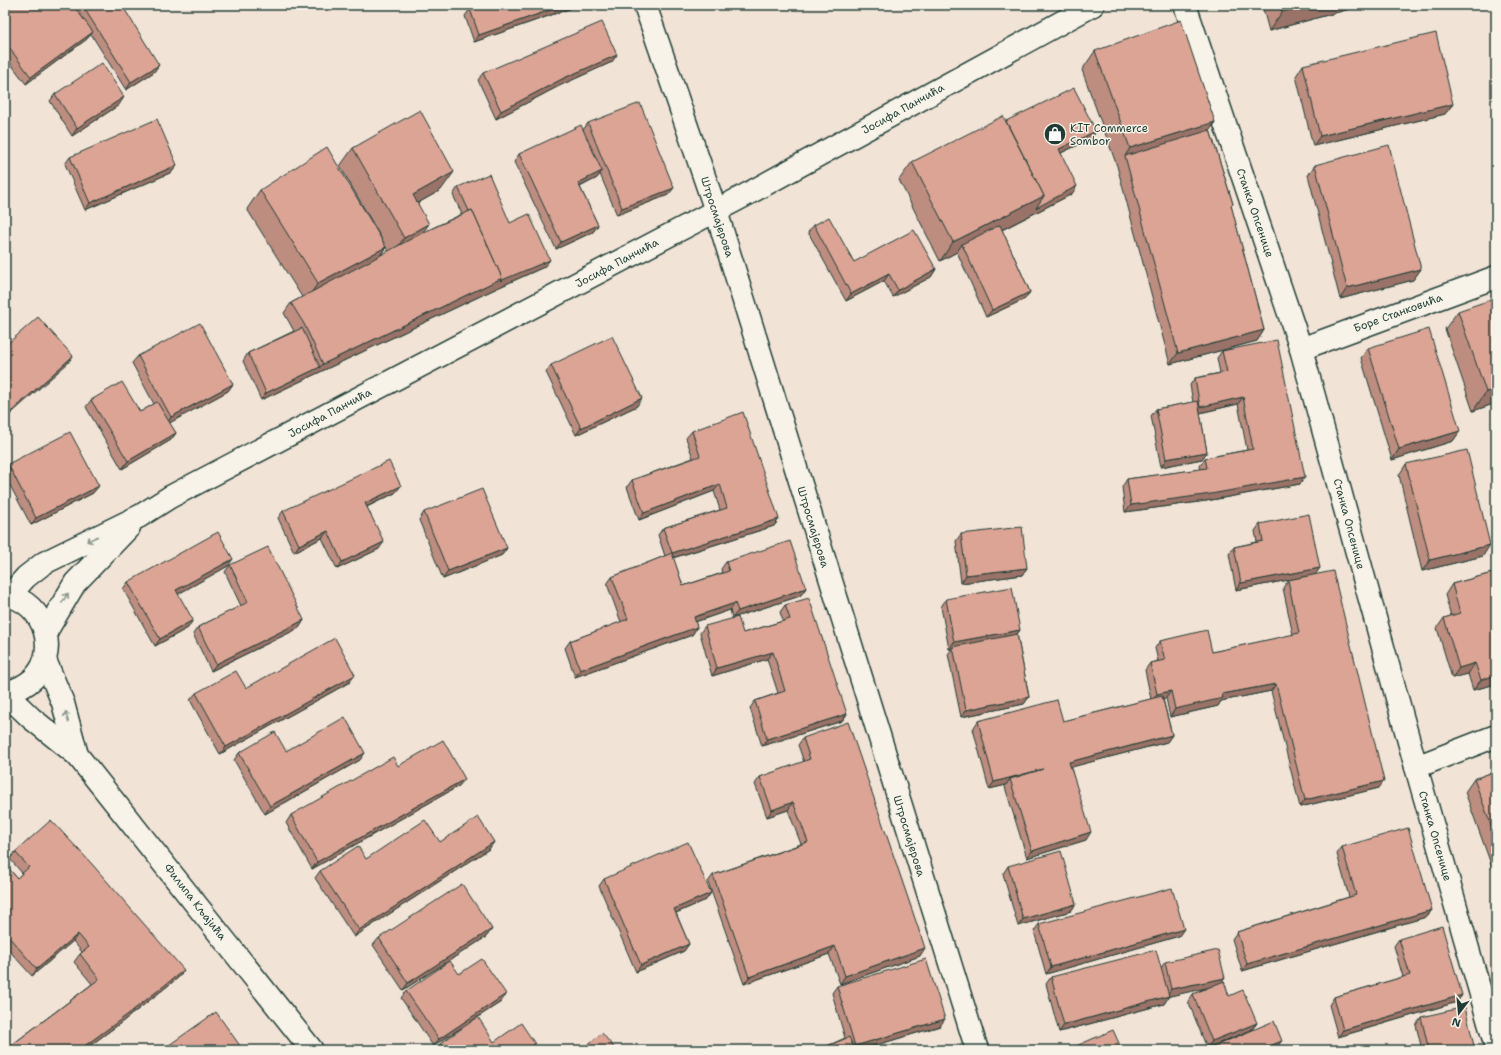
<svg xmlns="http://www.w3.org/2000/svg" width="1501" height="1055" font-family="'Shantell Sans',sans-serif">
<rect width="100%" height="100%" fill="#f2e3d7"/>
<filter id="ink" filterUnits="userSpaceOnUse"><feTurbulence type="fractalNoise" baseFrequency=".025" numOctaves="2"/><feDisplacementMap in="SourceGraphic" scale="8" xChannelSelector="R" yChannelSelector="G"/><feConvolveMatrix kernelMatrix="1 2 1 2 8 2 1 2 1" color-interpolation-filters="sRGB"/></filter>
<g filter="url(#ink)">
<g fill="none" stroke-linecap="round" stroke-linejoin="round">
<g stroke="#1f3d34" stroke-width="25">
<g id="minor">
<polyline points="645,5 716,211 977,1050"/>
<polyline points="1185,5 1301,349 1416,767 1496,1047"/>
<polyline points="1301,349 1496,277"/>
<path d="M5 595C46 601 63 658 28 683 21 688 13 691 5 693"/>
<polyline points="9,596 26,577 44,563 140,516 170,497 742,197 1093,5"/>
<polyline points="46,632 75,583 129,527"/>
<polyline points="45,660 63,703 77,755"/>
<polyline points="5,693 31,718 77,755 312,1050"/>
<polyline points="1416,767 1496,736"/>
</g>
</g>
<use href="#minor" stroke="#f7f3e8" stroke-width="22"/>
</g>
<g fill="#bd8d80" stroke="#1f3d34" fill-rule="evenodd">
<polygon points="5,5 122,5 154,72 126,90 91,34 87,39 26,84 5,56"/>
<polygon points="481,5 580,5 474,42 465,16 470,9"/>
<polygon points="1262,5 1364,5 1269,31"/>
<polygon points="1095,51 1215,122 1210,130 1233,204 1231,206 1264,330 1257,341 1170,364 1117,166 1082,70"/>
<polygon points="612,62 559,86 496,119 478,80 483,73"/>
<polygon points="1303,65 1453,104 1445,114 1313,146 1296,76"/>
<polygon points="55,94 119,105 72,136 50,101"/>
<polygon points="1006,121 1096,131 1091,139 1061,153 1072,194 1002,230 1030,292 1025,299 986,317 957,252 940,261 899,180 912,162"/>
<polygon points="588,123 668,195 617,215 600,174 597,178 580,187 598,225 593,232 556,249 514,162 519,154 583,130"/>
<path d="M353 148 441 190 418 203 424 232 462 214 453 195 458 187 510 223 544 267 495 289 261 400 243 361 248 353 294 331 284 313 291 303 302 297 247 209 260 190 384 243 340 166ZM386 247 388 251 381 255Z"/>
<polygon points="70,157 177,165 172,172 85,210 65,164"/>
<polygon points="1315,165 1421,269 1413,280 1340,299 1308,175"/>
<polygon points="814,225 854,262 936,269 931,277 893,297 884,281 846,301 808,232"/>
<polygon points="1458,311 1496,403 1473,411 1445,329"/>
<polygon points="1368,348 1460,431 1453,441 1392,460 1361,358"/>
<polygon points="1222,351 1305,477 1300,484 1206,501 1125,512 1122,487 1127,479 1201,469 1200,466 1205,458 1247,450 1238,404 1200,413 1207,452 1202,459 1161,467 1151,416 1156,409 1193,402 1190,385 1195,378 1220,373 1217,358"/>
<polygon points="138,356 233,384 228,391 169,423 176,433 171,440 122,469 86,407 91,400 140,412 154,404 132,363"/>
<polygon points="551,365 637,406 576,435 546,372"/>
<polygon points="692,431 779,519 774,526 673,558 683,586 722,573 721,569 726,562 806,588 800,596 732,618 730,610 695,622 697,627 692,635 575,677 565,648 570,641 621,622 607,584 612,577 665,556 658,535 663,528 720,510 714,491 639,520 627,487 632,480 693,458 686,438"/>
<polygon points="8,464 93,493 31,525 5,476 5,468"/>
<polygon points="1406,464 1483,556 1422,571 1399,475"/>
<polygon points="395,493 367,507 379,549 337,569 322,538 294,552 278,518 283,511"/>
<polygon points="424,512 507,548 502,555 443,579 419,520"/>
<polygon points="1260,524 1315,575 1379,788 1300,807 1271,691 1221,701 1218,706 1170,717 1166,698 1163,699 1172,735 1167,742 1071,767 1086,840 1027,858 1005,787 1006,785 989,789 973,729 978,721 1063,721 1151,699 1145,670 1150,663 1158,661 1155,648 1160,641 1212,652 1293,635 1283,588 1288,580 1236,590 1229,554 1234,547 1257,542 1255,531"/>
<polygon points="961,534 1027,568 1022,575 961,583 956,541"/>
<polygon points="230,565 304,620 299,628 211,671 193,634 198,627 241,606 225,572"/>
<polygon points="228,566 178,594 188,628 155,646 123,589 128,582"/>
<polygon points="1496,572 1496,684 1473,690 1468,674 1452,678 1437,628 1444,618 1451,616 1445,595 1452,584"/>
<polygon points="946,599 1020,630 1017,634 1029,697 1024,704 961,717 948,654 952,649 949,649 941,607"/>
<polygon points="785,605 847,714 842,721 762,746 750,708 755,701 778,693 767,659 712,676 700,633 705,626 743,633 783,621 780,612"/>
<polygon points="350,682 220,754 190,700 196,693 246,688"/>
<polygon points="803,738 920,956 840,984 829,954 744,984 708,882 713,875 801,844 788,810 767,817 755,784 760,777 804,762 798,745"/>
<polygon points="286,751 360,760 265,814 234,760 239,753"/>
<polygon points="398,766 459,786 312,869 286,823 291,815"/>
<polygon points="1496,771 1496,878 1465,792 1474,779"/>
<polygon points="440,842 494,842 489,849 354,937 315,878 320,871 366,859"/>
<polygon points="1342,847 1432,910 1426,917 1242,971 1232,939 1237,932 1349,897 1337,854"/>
<polygon points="15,852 179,977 122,1022 84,1050 5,1050 92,984 74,962 80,954 82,952 73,941 32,976 5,946 5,864 17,878 22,873 10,859"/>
<polygon points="1008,866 1076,904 1071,911 1018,926 1003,874"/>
<polygon points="604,879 706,900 676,913 689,944 684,951 636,972 599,886"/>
<polygon points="1039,924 1179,936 1046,974 1034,931"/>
<polygon points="492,929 486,937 403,990 373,945 379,938"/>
<polygon points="1399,939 1462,995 1457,1002 1338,1037 1329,1005 1334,997 1403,977 1394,946"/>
<polygon points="1165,962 1222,982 1229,996 1257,1023 1252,1030 1276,1048 1271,1050 1213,1050 1217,1045 1246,1033 1207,1048 1188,1001 1193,994 1208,987 1169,996 1164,1004 1059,1032 1046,984 1051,977 1161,968"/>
<polygon points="459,974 506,994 501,1002 433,1046 401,998 406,991"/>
<polygon points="837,986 940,1026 860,1050 818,1050 845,1038 832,993"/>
<polygon points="1421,1017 1475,1050 1422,1050 1416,1025"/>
<polygon points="494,1042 531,1050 436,1050 441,1043"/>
</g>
<g fill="#9a7368" stroke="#1f3d34">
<polygon points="564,5 580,5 474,42 479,35"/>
<polygon points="1309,5 1364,5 1269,31 1282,12"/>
<polygon points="93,32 87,39 26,84 31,77"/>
<polygon points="617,55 612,62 559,86 496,119 501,111 564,78"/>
<polygon points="159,65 154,72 126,90 131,82"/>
<polygon points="124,97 119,105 72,136 77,128"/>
<polygon points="1453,104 1445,114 1313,146 1320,136"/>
<polygon points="1215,122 1202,141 1125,156 1130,148"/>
<polygon points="1096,131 1091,139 1054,156 1059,149"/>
<polygon points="177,165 172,172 85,210 90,203"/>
<polygon points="602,171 597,178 573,190 578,183"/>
<polygon points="454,172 441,190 400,213 413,195"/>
<polygon points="1077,186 1072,194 964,249 962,244 957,252 940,261 953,242 1044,196"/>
<polygon points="674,188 668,195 617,215 622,208"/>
<polygon points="429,224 416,242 391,256 404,238"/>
<polygon points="598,225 593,232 556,249 561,242"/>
<polygon points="386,247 373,266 305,302 318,283"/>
<polygon points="550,260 544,267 495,289 261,400 266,393 320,367 323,364 502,278"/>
<polygon points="936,269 931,277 893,297 898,290"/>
<polygon points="1421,269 1413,280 1340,299 1347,288"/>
<polygon points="889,274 884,281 846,301 851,294"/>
<polygon points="1030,292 1025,299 986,317 992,310"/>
<polygon points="1264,330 1257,341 1170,364 1178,353"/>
<polygon points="73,356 68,363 5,419 5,417"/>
<polygon points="233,384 228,391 166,425 171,417"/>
<polygon points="1496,389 1496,403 1473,411 1486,392"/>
<polygon points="1243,397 1238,404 1195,414 1200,407"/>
<polygon points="642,398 637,406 576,435 581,428"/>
<polygon points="1460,431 1453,441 1392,460 1399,449"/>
<polygon points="176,433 171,440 122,469 128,461"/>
<polygon points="1207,452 1202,459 1161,467 1166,459"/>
<polygon points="1305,477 1300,484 1206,501 1125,512 1131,505"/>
<polygon points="720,484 714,491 639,520 644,513"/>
<polygon points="99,486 93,493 31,525 36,518"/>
<polygon points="401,486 395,493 360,510 365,503"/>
<polygon points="779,519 774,526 666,560 672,553"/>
<polygon points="328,531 322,538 294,552 299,545"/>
<polygon points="384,542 379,549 337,569 342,562"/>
<polygon points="1490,545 1483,556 1422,571 1430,560"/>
<polygon points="507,548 502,555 443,579 448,571"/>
<polygon points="233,559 228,566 171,598 176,590"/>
<polygon points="1027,568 1022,575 961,583 966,575"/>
<polygon points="1320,568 1315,575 1236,590 1241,583"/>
<polygon points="806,588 800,596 732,618 738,611"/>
<polygon points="735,603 730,610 689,624 694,617"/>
<polygon points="193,620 188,628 155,646 160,639"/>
<polygon points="304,620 299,628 211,671 216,664"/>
<polygon points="697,627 692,635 575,677 580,670"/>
<polygon points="1020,630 1015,637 953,647 952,649 949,649 954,642"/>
<polygon points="773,652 767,659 712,676 717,668"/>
<polygon points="1475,663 1468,674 1452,678 1459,668"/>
<polygon points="355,675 350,682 220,754 226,747"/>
<polygon points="1496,675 1496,684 1473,690 1481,680"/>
<polygon points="1276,684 1271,691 1221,701 1218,706 1170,717 1175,709 1222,694"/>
<polygon points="1171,691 1166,698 1152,701 1157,694"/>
<polygon points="1029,697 1024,704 961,717 966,710"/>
<polygon points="847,714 842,721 762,746 767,739"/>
<polygon points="1172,735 1167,742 1064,769 1069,762"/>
<polygon points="365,753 360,760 265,814 270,806"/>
<polygon points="1043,769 1010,779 1006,785 989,789 994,782"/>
<polygon points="465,779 459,786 312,869 317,862"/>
<polygon points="1384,781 1379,788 1300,807 1305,800"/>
<polygon points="793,802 788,810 767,817 772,810"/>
<polygon points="1091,832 1086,840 1027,858 1032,851"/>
<polygon points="494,842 489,849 354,937 359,930"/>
<polygon points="711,893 706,900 669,916 674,909"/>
<polygon points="1076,904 1071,911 1018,926 1023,919"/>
<polygon points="1432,910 1426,917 1242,971 1247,964"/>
<polygon points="492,929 486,937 403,990 408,983"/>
<polygon points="1184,929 1179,936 1046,974 1051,967"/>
<polygon points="78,934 73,941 32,976 37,969"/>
<polygon points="689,944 684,951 636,972 641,965"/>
<polygon points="835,946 829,954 744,984 749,977"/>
<polygon points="925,948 920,956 840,984 845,976"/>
<polygon points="184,970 179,977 122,1022 84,1050 79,1050"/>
<polygon points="1225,978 1220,985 1166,997 1171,989"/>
<polygon points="506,994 501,1002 433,1046 439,1039"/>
<polygon points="1462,995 1457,1002 1338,1037 1343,1030"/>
<polygon points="1169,996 1164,1004 1059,1032 1064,1025"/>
<polygon points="945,1019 940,1026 860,1050 852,1050 855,1046"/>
<polygon points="1257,1023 1251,1030 1207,1048 1212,1041"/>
<polygon points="1282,1041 1276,1048 1271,1050 1260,1050 1261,1049"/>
<polygon points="535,1044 531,1050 527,1050"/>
</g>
<g fill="#dca495" stroke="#1f3d34">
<polygon points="5,5 73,5 93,32 31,77 5,42"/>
<polygon points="82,5 122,5 159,65 131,82"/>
<polygon points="481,5 564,5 479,35 470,9"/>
<polygon points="1280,5 1309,5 1282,12"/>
<polygon points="1181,20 1215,122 1130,148 1095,51"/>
<polygon points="602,22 617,55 564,78 501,111 483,73"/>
<polygon points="1436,33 1453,104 1320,136 1303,65"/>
<polygon points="102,63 124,97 77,128 55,94"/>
<polygon points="1074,88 1096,131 1059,149 1077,186 1036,208 1044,196 1006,121"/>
<polygon points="640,103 674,188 622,208 588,123"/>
<polygon points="420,110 454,172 413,195 429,224 404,238 353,148"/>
<polygon points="1003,116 1044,196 953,242 912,162"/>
<polygon points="157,119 177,165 90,203 70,157"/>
<polygon points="581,125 602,171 578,183 598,225 561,242 519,154"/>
<polygon points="1210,130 1233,204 1231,205 1264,330 1178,353 1125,156"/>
<polygon points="1389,145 1421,269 1347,288 1315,165"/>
<polygon points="327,147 386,247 318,283 260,190"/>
<polygon points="489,174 510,223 529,214 550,260 500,281 502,278 472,210 469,211 458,187"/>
<polygon points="472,210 502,278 323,364 304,324 291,303 424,232"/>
<polygon points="829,217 854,262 914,230 936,269 898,290 889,274 851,294 814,225"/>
<polygon points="1000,225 1030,292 992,310 962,244"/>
<polygon points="1496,298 1496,389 1486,392 1458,311"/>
<polygon points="38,317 73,356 5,417 5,346"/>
<polygon points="200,323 233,384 171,417 138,356"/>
<polygon points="302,328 320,367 266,393 248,353"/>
<polygon points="1429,329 1460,431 1399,449 1368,348"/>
<polygon points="612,336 642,398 581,428 551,365"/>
<polygon points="1277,340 1305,477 1211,494 1131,505 1127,479 1207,468 1205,458 1253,449 1243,397 1200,407 1195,378 1227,372 1222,351"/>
<polygon points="122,382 140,412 157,402 176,433 128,461 91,400"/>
<polygon points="1198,401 1207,452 1166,459 1156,409"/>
<polygon points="743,412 779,519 672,553 663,528 727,508 720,484 644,513 632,480 700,456 692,431"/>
<polygon points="70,432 99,486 36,518 8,464"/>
<polygon points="1467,450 1490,545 1430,560 1406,464"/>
<polygon points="389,461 401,486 365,503 384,542 342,562 328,531 299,545 283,511"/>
<polygon points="482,489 507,548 448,571 424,512"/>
<polygon points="1309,514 1320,568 1241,583 1234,547 1263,541 1260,524"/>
<polygon points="1022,527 1027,568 966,575 961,534"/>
<polygon points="218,532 233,559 176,590 193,620 160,639 128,582"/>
<polygon points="790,541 806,588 738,611 735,603 694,617 697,627 580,670 570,641 628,619 612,577 672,553 683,586 729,571 726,562"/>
<polygon points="268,547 304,620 216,664 198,627 248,602 230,565"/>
<polygon points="1333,571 1384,781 1305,800 1276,684 1222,694 1223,698 1175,709 1171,691 1157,694 1150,663 1165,660 1160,641 1207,630 1212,652 1299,633 1288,580"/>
<polygon points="1496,572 1496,675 1481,680 1475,663 1459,668 1444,618 1460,613 1452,584"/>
<polygon points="1012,587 1020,630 954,642 946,599"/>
<polygon points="809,598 847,714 767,739 755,701 785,691 773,652 717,668 705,626 738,617 743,633 790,619 785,605"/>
<polygon points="1017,634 1029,697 966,710 953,647"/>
<polygon points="335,638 355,675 226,747 196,693 236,671 246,688"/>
<polygon points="1162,696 1172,735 1069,762 1091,832 1032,851 1010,779 1043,769 994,782 978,721 1057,700 1063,721"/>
<polygon points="345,717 365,753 270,806 239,753 275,732 286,751"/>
<polygon points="848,722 925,948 845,976 835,946 749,977 713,875 808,842 793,802 772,810 760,777 810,759 803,738"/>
<polygon points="443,740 465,779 317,862 291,815 393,757 398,766"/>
<polygon points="1496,771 1496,838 1474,779"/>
<polygon points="478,817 494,842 359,930 320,871 358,846 366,859 425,820 440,842"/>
<polygon points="51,820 91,863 184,970 127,1015 79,1050 5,1050 99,979 80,954 89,947 78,934 37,969 7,935 5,938 5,864 17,878 29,867 15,852"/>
<polygon points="1408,828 1432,910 1247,964 1237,932 1356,895 1342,847"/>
<polygon points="688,842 711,893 674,909 689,944 641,965 604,879"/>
<polygon points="1061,851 1076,904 1023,919 1008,866"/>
<polygon points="462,884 492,929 408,983 379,938"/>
<polygon points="1172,888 1184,929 1051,967 1039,924"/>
<polygon points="1442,926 1462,995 1343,1030 1334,997 1410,975 1399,939"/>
<polygon points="1156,950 1169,996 1064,1025 1051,977"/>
<polygon points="1218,950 1225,978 1171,989 1165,962"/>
<polygon points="482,959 506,994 439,1039 406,991 450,961 459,974"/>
<polygon points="926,959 945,1019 855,1046 837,986"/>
<polygon points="1224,981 1229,996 1243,990 1257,1023 1212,1041 1193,994"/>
<polygon points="1465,1007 1475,1050 1429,1050 1421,1017"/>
<polygon points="216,1012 243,1050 162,1050"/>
<polygon points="478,1017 494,1042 521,1023 535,1044 527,1050 445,1050 441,1043"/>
<polygon points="1274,1021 1282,1041 1261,1049 1262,1050 1219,1050 1217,1045"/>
<polygon points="1113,1030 1122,1050 1067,1050"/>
<polygon points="602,1033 616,1050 581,1050"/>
<polygon points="849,1037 855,1050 818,1050"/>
</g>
<defs><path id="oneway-shaft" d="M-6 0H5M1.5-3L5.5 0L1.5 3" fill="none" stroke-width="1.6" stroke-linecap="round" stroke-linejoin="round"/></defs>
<g stroke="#8b988e">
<use href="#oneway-shaft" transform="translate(92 539) rotate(155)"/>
<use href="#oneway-shaft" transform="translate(65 598) rotate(-57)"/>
<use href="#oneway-shaft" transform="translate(67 717) rotate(-105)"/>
</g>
</g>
<defs>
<g id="shop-disc" transform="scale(1.15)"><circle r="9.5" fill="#1f3d34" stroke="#f7f3e8"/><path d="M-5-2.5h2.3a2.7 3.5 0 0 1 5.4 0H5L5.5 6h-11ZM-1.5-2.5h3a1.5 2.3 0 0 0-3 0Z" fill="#fff"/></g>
</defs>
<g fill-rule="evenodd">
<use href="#shop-disc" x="1055" y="134"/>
</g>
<g text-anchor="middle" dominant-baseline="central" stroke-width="3" stroke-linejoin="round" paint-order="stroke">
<g font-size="11" fill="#1f3d34" stroke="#f7f3e8">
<text transform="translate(903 109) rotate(-29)">Јосифа Панчића</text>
<text transform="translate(1255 213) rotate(71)">Станка Опсенице</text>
<text transform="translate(717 217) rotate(72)">Штросмајерова</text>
<text transform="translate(617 263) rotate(-28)">Јосифа Панчића</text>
<text transform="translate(1398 313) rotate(-20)">Боре Станковића</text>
<text transform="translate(330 413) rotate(-28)">Јосифа Панчића</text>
<text transform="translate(1349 524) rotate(75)">Станка Опсенице</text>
<text transform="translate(813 527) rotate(73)">Штросмајерова</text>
<text transform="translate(909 836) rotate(73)">Штросмајерова</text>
<text transform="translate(1435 836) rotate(74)">Станка Опсенице</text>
<text transform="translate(195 902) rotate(52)">Филипа Кљајића</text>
</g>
<g font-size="11" fill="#1f3d34" stroke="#f7f3e8" text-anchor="start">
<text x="1070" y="128">KIT Commerce<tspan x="1070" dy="13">Sombor</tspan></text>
</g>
</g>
<rect width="1501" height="1055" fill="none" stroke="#f7f3e8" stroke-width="20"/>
<rect x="10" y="10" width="1481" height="1035" fill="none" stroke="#1f3d34" stroke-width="1.5" filter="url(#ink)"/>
<g transform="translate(1459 1013) rotate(196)" stroke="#f7f3e8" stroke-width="3" paint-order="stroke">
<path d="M0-3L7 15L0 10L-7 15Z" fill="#1f3d34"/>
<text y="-6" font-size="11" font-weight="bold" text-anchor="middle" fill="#1f3d34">N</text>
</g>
</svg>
